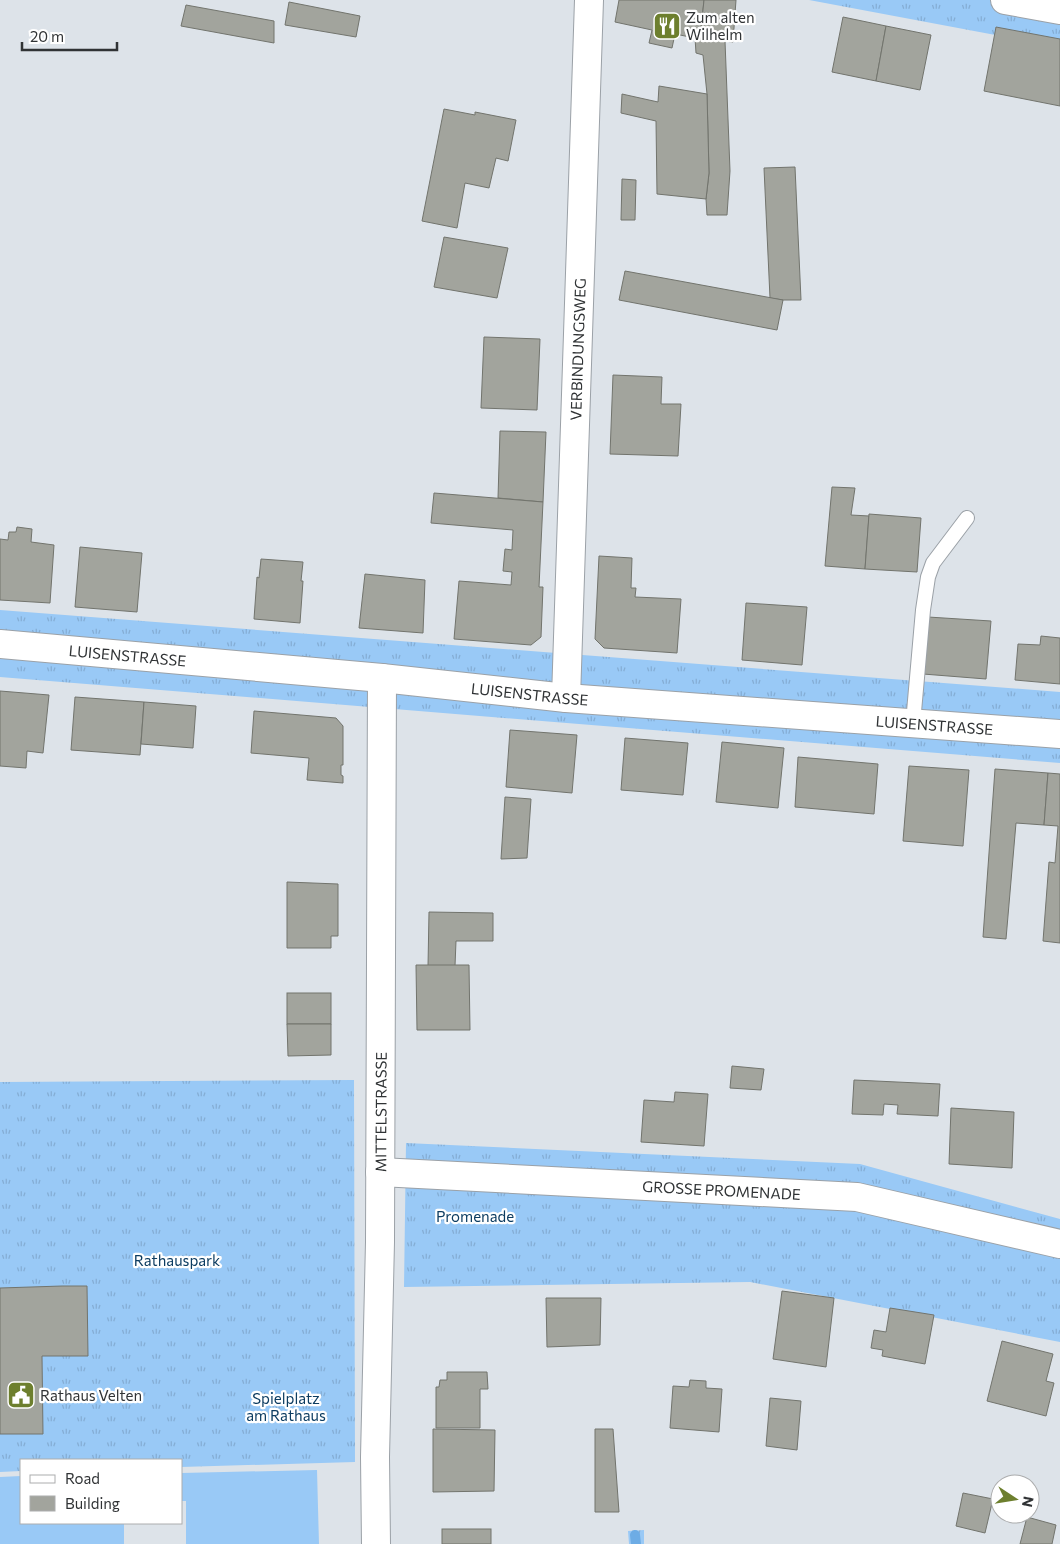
<svg xmlns="http://www.w3.org/2000/svg" width="1060" height="1544" font-family="Commissioner,sans-serif">
<defs>
<pattern id="grass-tufts" width="24" height="20" patternUnits="userSpaceOnUse" patternTransform="scale(1.25)"><rect width="24" height="20" fill="#99c9f6"/><path d="M3 7l-1-3M5 7V3M7 7l1-3M15 17l-1-3M17 17v-4M19 17l1-3" fill="none" stroke="#84add4"/></pattern>
</defs>
<rect width="100%" height="100%" fill="#dde3e9"/>
<g fill="url(#grass-tufts)">
<polygon points="809,0 1060,0 1060,47"/>
<polygon points="0,610 1060,692 1060,763 0,677"/>
<polygon points="354,1080 355,1462 181,1467 181,1460 21,1460 21,1471 0,1472 0,1082"/>
<polygon points="406,1143 860,1164 1060,1219 1060,1342 750,1282 404,1287"/>
<polygon points="644,1530 644,1544 629,1544 628,1531"/>
</g>
<g fill="#99c9f6">
<polygon points="317,1470 319,1544 186,1544 186,1501 181,1501 181,1473"/>
<polygon points="21,1476 21,1523 124,1523 124,1544 0,1544 0,1477"/>
</g>
<g fill="none" stroke-linecap="round" stroke-linejoin="round">
<polyline stroke="#6dace5" stroke-width="10" points="635,1535 636,1544"/>
</g>
<g fill="#a2a49d" stroke="#72746d">
<polygon points="619,0 704,0 700,39 675,34 672,48 649,43 652,30 615,22"/>
<polygon points="704,0 736,0 733,42 725,41 730,171 727,215 707,215 706,199 709,173 707,94 703,55 696,53 695,38 700,39"/>
<polygon points="289,2 360,16 356,37 285,25"/>
<polygon points="186,5 274,21 274,43 181,26"/>
<polygon points="843,17 886,26 876,81 832,72"/>
<polygon points="886,26 931,35 920,90 876,81"/>
<polygon points="996,27 1060,39 1060,106 984,91"/>
<polygon points="659,86 707,94 709,173 706,199 657,194 656,121 621,113 622,94 658,102"/>
<polygon points="444,109 475,115 475,112 516,120 508,161 496,158 489,188 465,183 457,228 422,221"/>
<polygon points="795,167 801,300 783,300 770,298 764,168"/>
<polygon points="622,179 636,180 635,220 621,220"/>
<polygon points="444,237 508,248 497,298 434,287"/>
<polygon points="625,271 783,300 777,330 619,300"/>
<polygon points="484,337 540,339 537,410 481,408"/>
<polygon points="613,375 662,377 661,404 681,404 678,456 610,454"/>
<polygon points="500,431 546,432 543,502 498,498"/>
<polygon points="832,487 855,488 851,515 869,516 865,569 825,566"/>
<polygon points="434,493 543,502 539,587 543,587 541,637 531,645 454,639 459,581 511,585 512,572 503,571 505,549 512,550 513,530 431,523"/>
<polygon points="869,514 921,518 917,572 865,569"/>
<polygon points="17,527 32,529 31,542 54,545 50,603 0,600 0,539 8,540 9,532 16,532"/>
<polygon points="80,547 142,553 137,612 75,607"/>
<polygon points="599,556 632,558 631,588 636,588 635,597 681,599 677,653 604,648 595,639"/>
<polygon points="261,559 303,562 301,581 303,581 300,623 254,619 257,577 259,578"/>
<polygon points="365,574 425,580 423,633 359,628"/>
<polygon points="746,603 807,607 802,665 742,660"/>
<polygon points="928,617 991,621 986,679 923,674"/>
<polygon points="1041,636 1060,638 1060,684 1015,680 1018,644 1040,645"/>
<polygon points="0,691 49,695 43,753 27,751 26,768 0,766"/>
<polygon points="75,697 144,702 140,755 71,750"/>
<polygon points="144,702 196,706 193,748 141,744"/>
<polygon points="254,711 336,718 343,726 343,765 341,765 341,775 343,776 343,783 307,780 309,758 251,753"/>
<polygon points="510,730 577,735 572,793 506,787"/>
<polygon points="625,738 688,743 683,795 621,790"/>
<polygon points="722,742 784,748 778,808 716,802"/>
<polygon points="798,757 878,764 874,814 795,807"/>
<polygon points="909,766 969,770 963,846 903,841"/>
<polygon points="995,769 1048,773 1044,825 1016,823 1006,939 983,937"/>
<polygon points="1048,773 1060,774 1060,943 1043,941 1049,862 1055,863 1058,826 1044,825"/>
<polygon points="505,797 531,799 527,858 501,859"/>
<polygon points="287,882 338,884 338,936 331,936 331,948 287,948"/>
<polygon points="429,912 493,913 493,941 456,941 455,966 428,966"/>
<polygon points="416,965 469,965 470,1030 417,1030"/>
<rect x="287" y="993" width="44" height="31"/>
<polygon points="287,1024 331,1024 331,1055 288,1056"/>
<polygon points="732,1066 764,1069 761,1090 730,1088"/>
<polygon points="854,1080 940,1084 938,1116 897,1114 898,1105 884,1104 883,1115 852,1114"/>
<polygon points="675,1092 708,1094 704,1146 641,1142 644,1100 674,1102"/>
<polygon points="951,1108 1014,1112 1012,1168 949,1164"/>
<polygon points="62,1286 87,1286 88,1356 42,1356 43,1434 0,1434 0,1288"/>
<polygon points="782,1291 834,1298 826,1367 773,1359"/>
<polygon points="546,1298 601,1298 600,1345 547,1347"/>
<polygon points="890,1308 934,1315 925,1364 882,1356 883,1350 871,1348 874,1330 886,1332"/>
<polygon points="1002,1341 1053,1354 1046,1381 1054,1383 1046,1416 987,1401"/>
<polygon points="447,1372 487,1372 488,1389 480,1389 480,1428 436,1428 436,1387 439,1387 440,1380 447,1380"/>
<polygon points="690,1380 706,1381 706,1388 722,1389 719,1432 670,1428 673,1386 689,1387"/>
<polygon points="770,1398 801,1401 797,1450 766,1446"/>
<polygon points="433,1429 495,1430 494,1491 433,1492"/>
<polygon points="595,1429 613,1429 619,1512 595,1512"/>
<polygon points="963,1493 993,1499 985,1533 956,1526"/>
<polygon points="1027,1517 1056,1525 1052,1544 1020,1544"/>
<rect x="442" y="1529" width="49" height="15"/>
</g>
<g fill="none" stroke-linecap="round" stroke-linejoin="round">
<g stroke="#9ba1a7" stroke-width="16">
<polyline id="lane" points="913,723 923,610 928,577 933,563 967,518"/>
</g>
<g stroke="#9ba1a7" stroke-width="30">
<g id="street">
<path id="s1" d="M0 644 382 678 566 698 1060 734"/>
<path id="s2" d="M566 698 589 0"/>
<path id="s3" d="M380 1172 857 1197 1060 1244"/>
<path id="s4" d="M376 1544 375 1457 380 1242 382 678"/>
</g>
</g>
<g stroke="#9ba1a7" stroke-width="30">
<polyline id="secondary" points="1005,0 1060,10"/>
</g>
<use href="#lane" stroke="#fff" stroke-width="14"/>
<use href="#street" stroke="#fff" stroke-width="28"/>
<use href="#secondary" stroke="#fff" stroke-width="28"/>
</g>
<defs>
<g id="restaurant-square" transform="scale(1.4375)"><rect x="-9" y="-9" width="18" height="18" rx="4" fill="#6d7f2e" stroke="#fff"/><path d="M-5-6h1v4h1v-4h1v4h1v-4h1v5L-1.5 .5V6h-2V.5L-5-1ZM5-6V6H3V1.5H1.5Q1.5-4 5-6Z" fill="#fff"/></g>
<g id="civic-square" transform="scale(1.4375)"><rect x="-9" y="-9" width="18" height="18" rx="4" fill="#6d7f2e" stroke="#fff"/><path d="M-.6-6.5H3V-4.5H.6V-3L4-1V1h2V6H-6V1h2V-1L-.6-3ZM-1.2 2.5V6h2.4V2.5Z" fill="#fff"/></g>
</defs>
<g fill-rule="evenodd">
<use href="#restaurant-square" x="667" y="26"/>
<use href="#civic-square" x="21" y="1395"/>
</g>
<g text-anchor="middle" dominant-baseline="central" stroke-width="4.5" stroke-linejoin="round" paint-order="stroke">
<g font-size="15" fill="#303335" stroke="#fff" text-anchor="start">
<text x="686" y="17">Zum alten<tspan x="686" dy="17">Wilhelm</tspan></text>
<text x="40" y="1395">Rathaus Velten</text>
</g>
<g font-size="15" fill="#303335" stroke="#fff">
<text stroke="none"><textPath href="#s2" startOffset="349">VERBINDUNGSWEG</textPath></text>
<text stroke="none"><textPath href="#s1" startOffset="128">LUISENSTRASSE</textPath></text>
<text stroke="none"><textPath href="#s1" startOffset="532">LUISENSTRASSE</textPath></text>
<text stroke="none"><textPath href="#s1" startOffset="938">LUISENSTRASSE</textPath></text>
<text stroke="none"><textPath href="#s4" startOffset="432">MITTELSTRASSE</textPath></text>
<text stroke="none"><textPath href="#s3" startOffset="342">GROSSE PROMENADE</textPath></text>
</g>
<g font-size="15" fill="#0c3c61" stroke="#fff">
<text x="475" y="1216">Promenade</text>
<text x="177" y="1260">Rathauspark</text>
<text x="286" y="1398">Spielplatz<tspan x="286" dy="17">am Rathaus</tspan></text>
</g>
</g>
<rect x="20" y="1459" width="162" height="65" fill="#ffffff" stroke="#acadae"/>
<rect x="30" y="1475" width="25" height="8" fill="#ffffff" stroke="#acadae"/>
<text x="65" y="1484" font-size="15" fill="#303335">Road</text>
<rect x="30" y="1496" width="25" height="15" fill="#a2a49d" stroke="#acadae"/>
<text x="65" y="1509" font-size="15" fill="#303335">Building</text>
<g transform="translate(1015 1499) rotate(102)"><circle r="24" fill="#ffffff" stroke="#acadae"/>
<path d="M0-4L9 19L0 12L-9 19Z" fill="#6d7f2e"/>
<text y="-8" font-size="14" font-weight="bold" text-anchor="middle" fill="#303335">N</text>
</g>
<path d="M22 42v8h95v-8" fill="none" stroke="#303335" stroke-width="2.5"/>
<text x="30" y="42" font-size="15" fill="#303335" stroke="#ffffff" stroke-width="4" paint-order="stroke">20 m</text>
</svg>
